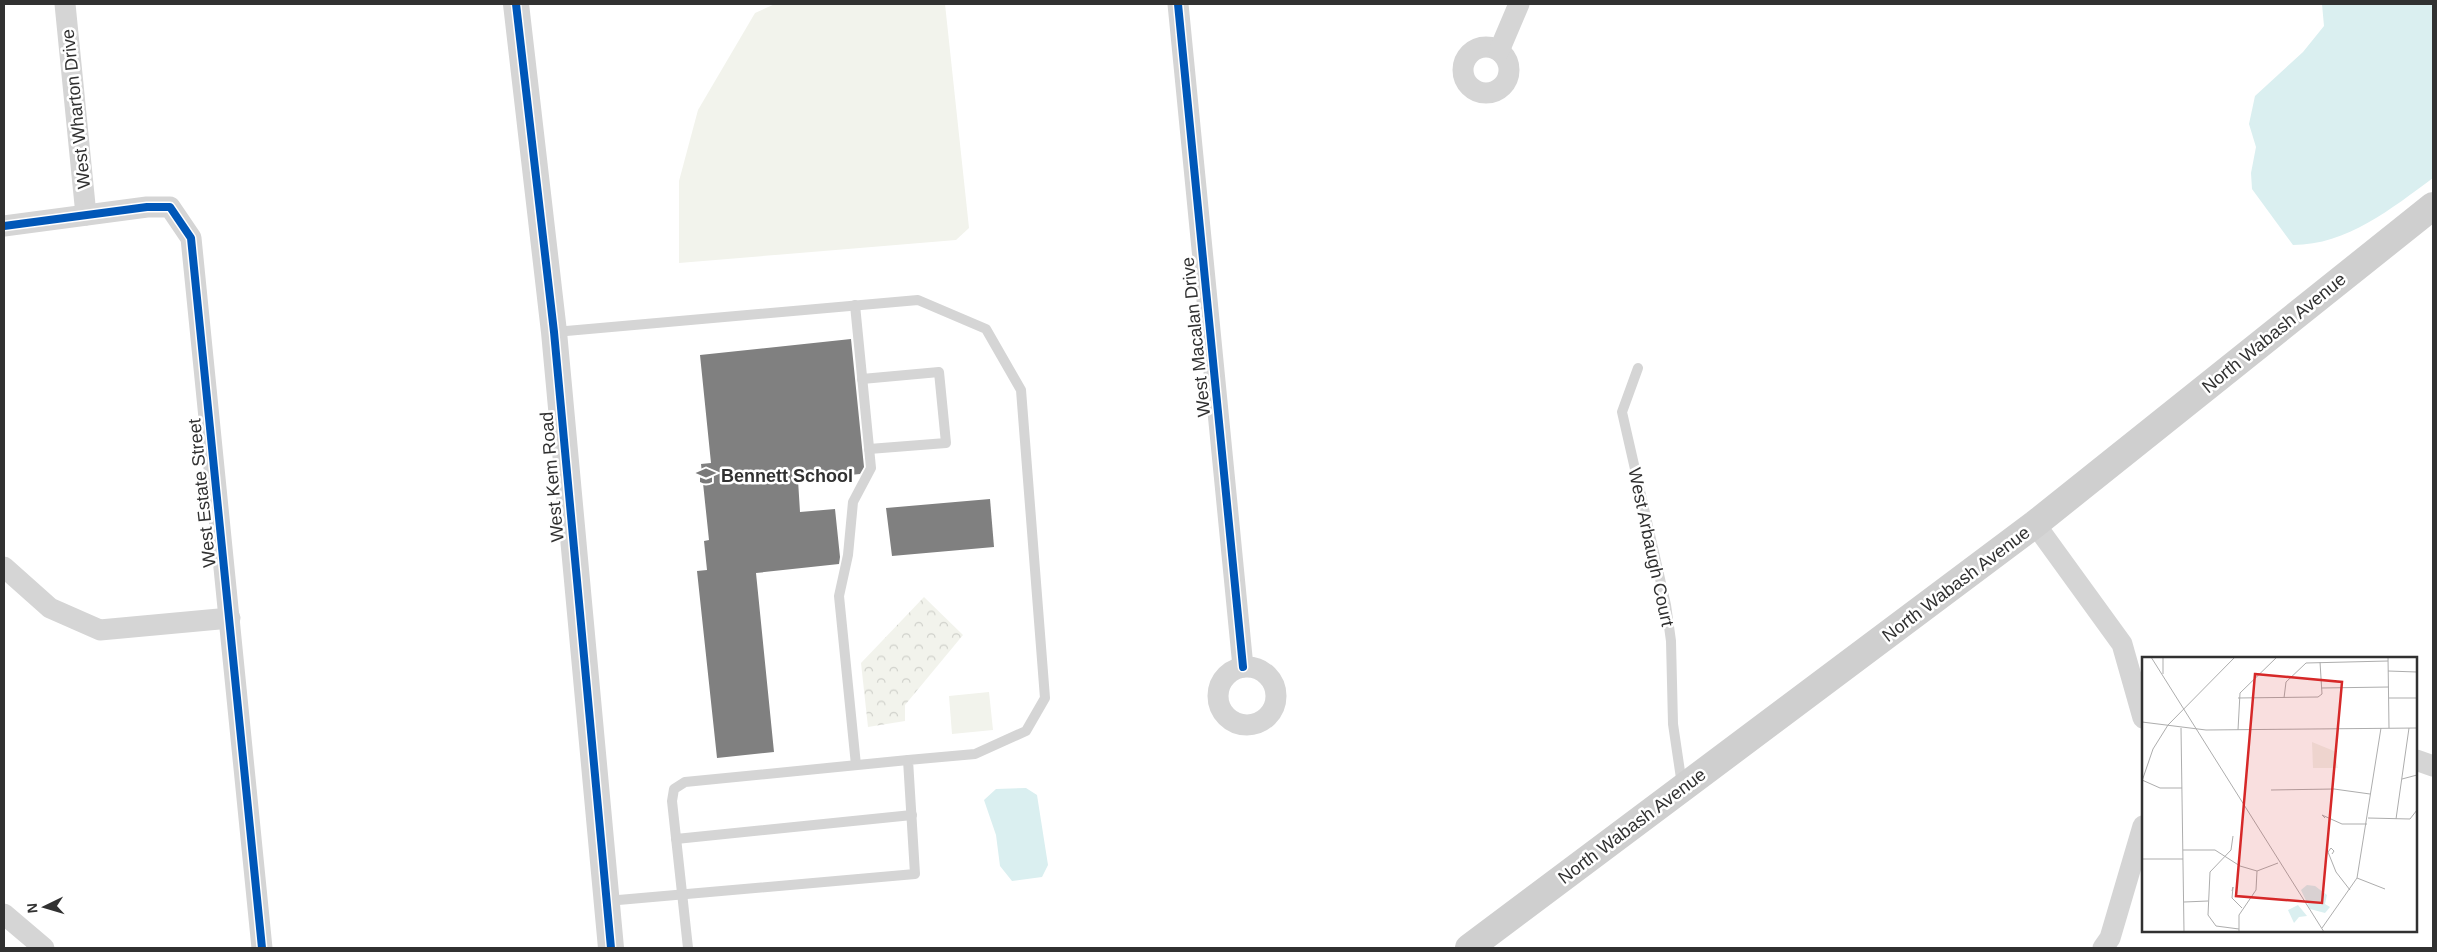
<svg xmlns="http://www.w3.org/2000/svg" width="2437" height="952" font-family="Arial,sans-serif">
<defs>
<pattern id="forest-crowns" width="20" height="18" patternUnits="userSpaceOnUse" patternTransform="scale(1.25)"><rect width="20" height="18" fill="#f2f3ec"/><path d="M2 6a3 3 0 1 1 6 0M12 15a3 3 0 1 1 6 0" fill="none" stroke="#d0d1cb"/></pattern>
</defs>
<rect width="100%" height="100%" fill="#fff"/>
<polygon fill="url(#forest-crowns)" points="924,597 963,635 905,705 905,721 868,727 861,663"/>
<g fill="#f2f3ec">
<polygon points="775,4 945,4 969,228 956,240 679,263 679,181 698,110 755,13"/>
<polygon points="989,692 993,730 952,734 949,696"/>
</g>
<g fill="#daeff0">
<path d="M2322 4H2433V178C2392 208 2347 245 2293 245L2252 189 2251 173 2256 147 2249 124 2255 96 2303 52 2324 26Z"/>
<polygon points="1026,788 1037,795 1048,865 1042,877 1012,881 1000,866 996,835 984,800 996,789"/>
</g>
<g fill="#808080">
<polygon points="851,339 864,467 860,474 798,480 800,512 835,509 840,557 839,564 756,573 774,752 717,758 697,571 707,570 704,541 709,540 701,464 711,463 700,355"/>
<polygon points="990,499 994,547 892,556 886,508"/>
</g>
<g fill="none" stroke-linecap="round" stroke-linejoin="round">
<g stroke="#d5d5d5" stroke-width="10">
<polyline points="855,305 871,468 853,502 848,555 839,596 856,765"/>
<polyline points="555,332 918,300 986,329 1021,390 1045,698 1026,731 975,754 908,760 915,874 607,901"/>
<polyline points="1638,368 1622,412 1666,605 1671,641 1673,724 1682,785"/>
<polyline points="862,379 939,372 946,443 869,449"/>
<polyline points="676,839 912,815"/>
<polyline points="688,948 672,801 674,789 685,782 908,760"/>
</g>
<g stroke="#d5d5d5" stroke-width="21">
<polyline points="65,4 86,215"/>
<polyline points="1178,4 1243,667"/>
<circle cx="1486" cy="70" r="23"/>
<polyline points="1499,51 1519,4"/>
<polyline points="4,226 147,207 170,207 191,238 262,948"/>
<polyline points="2035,524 2122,644 2143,718"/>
<polyline points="4,567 50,608 100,630 230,618"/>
<circle cx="1247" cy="696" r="29"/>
<polyline points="2416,760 2433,766"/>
<polyline points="4,914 44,948"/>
<polyline points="2103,948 2110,938 2143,826"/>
</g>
<polyline stroke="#d5d5d5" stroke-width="26" points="516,4 554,332 611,948"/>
<polyline stroke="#cfcfcf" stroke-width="28" points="1469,948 2035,524 2433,206"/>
<g stroke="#fff" stroke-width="11">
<g id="cycleway">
<polyline points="516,4 554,332 611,948"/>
<polyline points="1178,4 1243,667"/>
<polyline points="4,226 147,207 170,207 191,238 262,948"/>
</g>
</g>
<use href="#cycleway" stroke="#0057b8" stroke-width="8"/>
</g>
<defs>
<g id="school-bare" transform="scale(1.5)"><path d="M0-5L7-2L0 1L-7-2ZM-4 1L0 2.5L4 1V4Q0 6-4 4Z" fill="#797979" stroke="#fff" stroke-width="2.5" paint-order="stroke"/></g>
</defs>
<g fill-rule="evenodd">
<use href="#school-bare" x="706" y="476"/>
</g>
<g text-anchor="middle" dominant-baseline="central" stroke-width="5" stroke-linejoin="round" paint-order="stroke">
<g font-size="18" fill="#313131" stroke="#fff">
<text transform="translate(76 109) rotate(-96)">West Wharton Drive</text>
<text transform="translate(2274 333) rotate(-39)">North Wabash Avenue</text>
<text transform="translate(1196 337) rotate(-96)">West Macalan Drive</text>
<text transform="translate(552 477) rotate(-95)">West Kem Road</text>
<text transform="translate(202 493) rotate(-96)">West Estate Street</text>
<text transform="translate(1651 547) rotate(78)">West Arbaugh Court</text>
<text transform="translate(1956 584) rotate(-37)">North Wabash Avenue</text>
<text transform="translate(1632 826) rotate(-37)">North Wabash Avenue</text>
</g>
<g font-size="18" font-weight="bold" fill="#313131" stroke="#fff" text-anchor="start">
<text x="721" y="476">Bennett School</text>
</g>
</g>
<g transform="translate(2142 657)">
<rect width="275" height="275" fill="#fff"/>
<path d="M170 85 192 94 196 111H171Z" fill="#f2f3ec"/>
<path d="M165 228 173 229 185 238 183 247 188 250 183 256 168 252 159 233ZM156 248 165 259 157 260 152 266 146 253Z" fill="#daeff0"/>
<path fill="none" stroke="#adadad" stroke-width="1" d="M9 0 182 275M21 0V17M246 0 247 71M246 14 275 15M179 31 247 30M96 41 176 40 180 37 178 5M142 41 144 25 164 6 246 4M247 41H275M0 65 64 73 275 71M39 71 42 275M96 73 98 36 135 0M260 122 275 118M0 123 18 131H40M0 124 11 92 26 68 93 0M129 133 192 132 228 137M183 161 180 158 200 167H225M226 161 268 162 275 153M254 162 267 71M91 179 89 193 68 215 66 258 74 269 97 272M41 193H73L98 209 115 214 136 206M190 197 192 194 189 191 186 195 194 215 208 233M0 202H41M215 221 243 232M90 234 91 230 90 241 100 251M42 245 66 244M180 271 215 221 239 71M97 275V258L114 233 115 214"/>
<path fill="#d62828" fill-opacity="0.15" stroke="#d62828" stroke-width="2.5" d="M113 17 200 25 180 246 94 239Z"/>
<rect width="275" height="275" fill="none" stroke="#313131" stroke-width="2.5"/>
</g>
<rect width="2437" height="952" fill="none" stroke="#313131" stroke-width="10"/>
<g transform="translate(45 907) rotate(265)" stroke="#ffffff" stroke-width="4" paint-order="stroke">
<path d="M0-4L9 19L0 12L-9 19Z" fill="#313131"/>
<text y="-8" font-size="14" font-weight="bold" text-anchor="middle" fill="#313131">N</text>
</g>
</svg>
